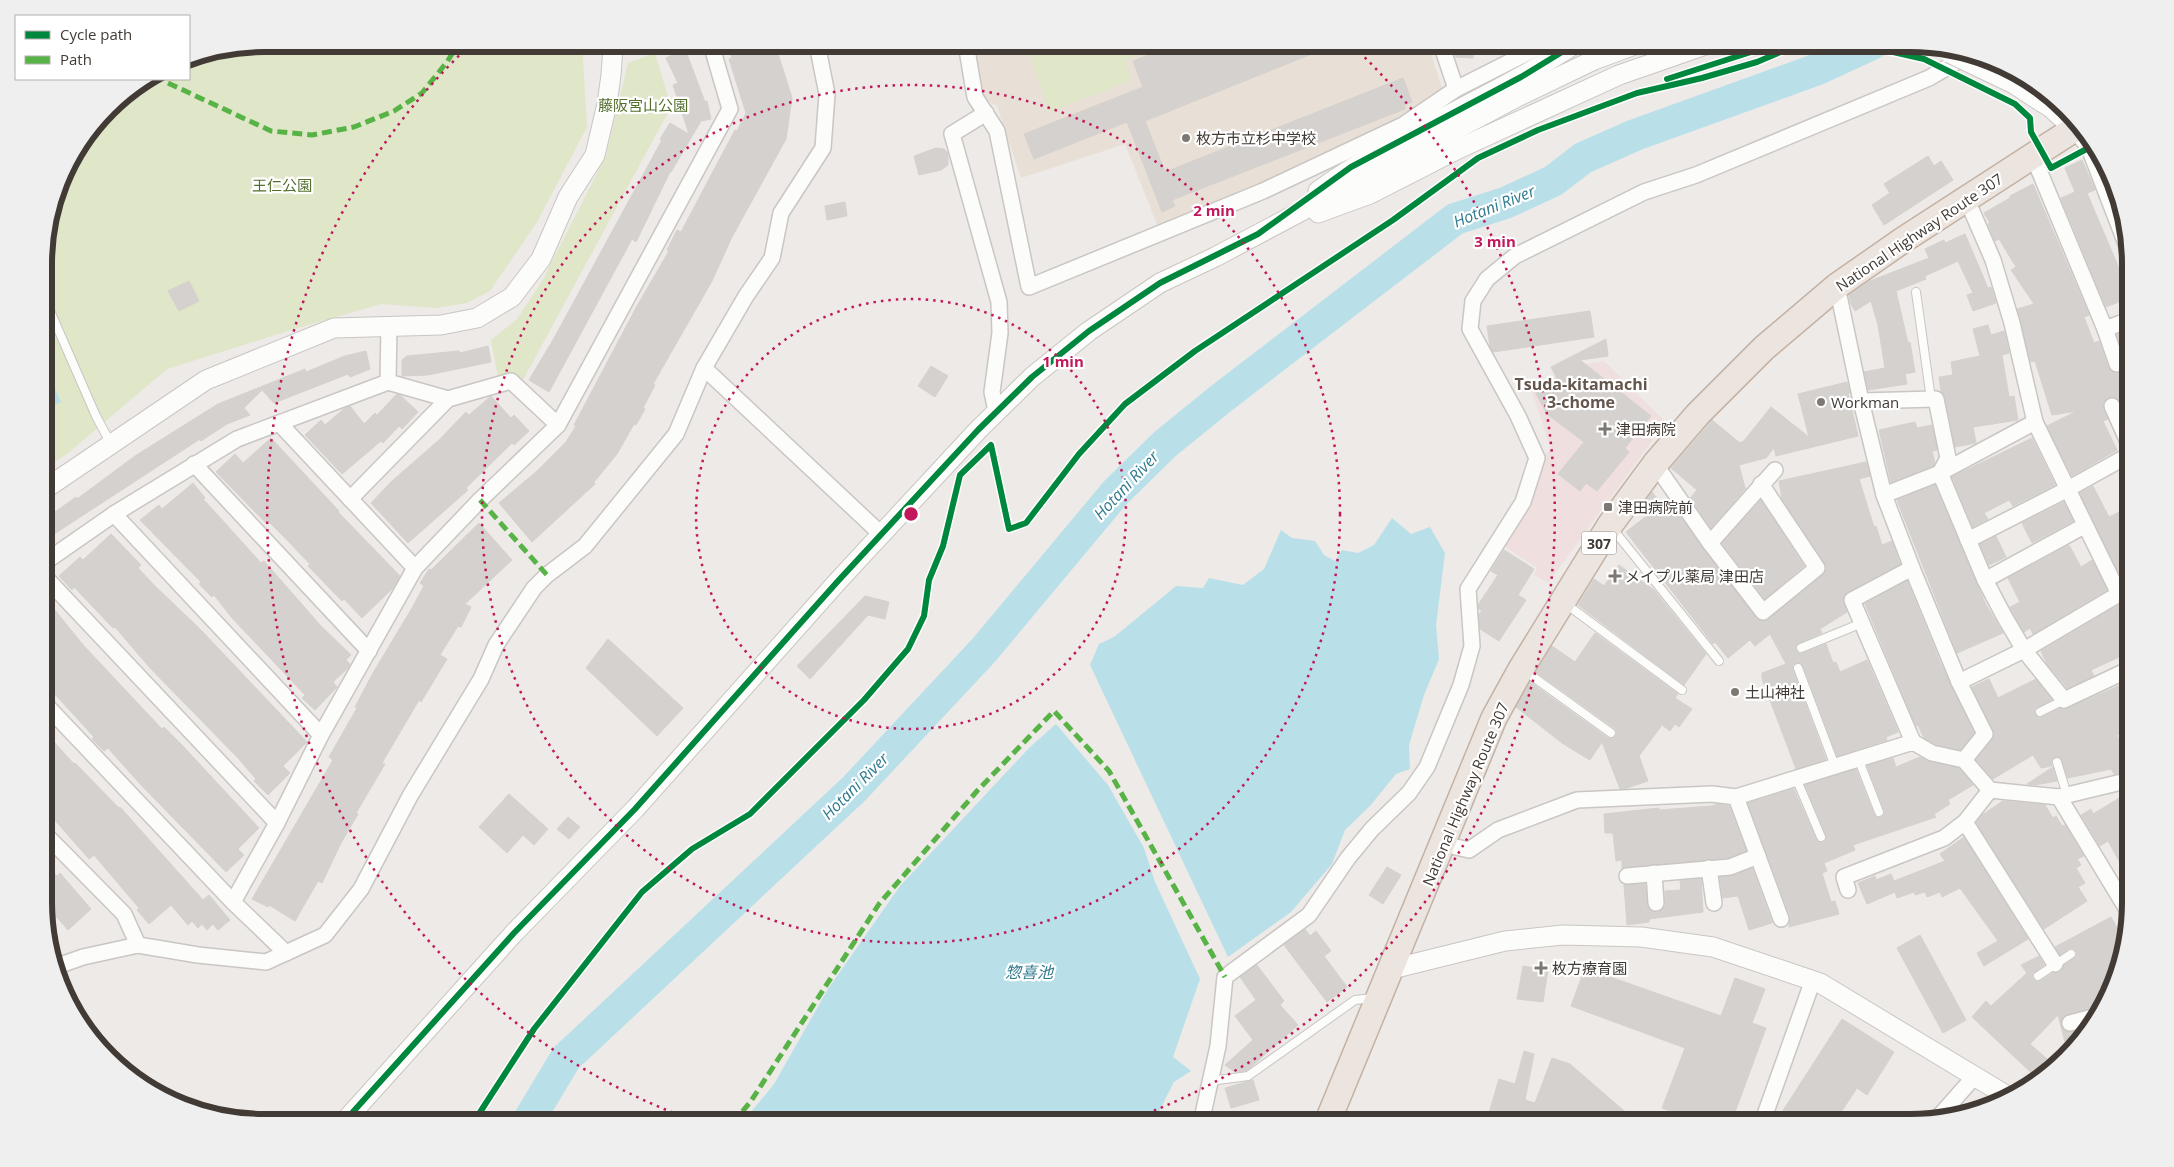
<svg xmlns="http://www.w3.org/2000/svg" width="2174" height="1167" font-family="'Open Sans','Noto Sans JP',sans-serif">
<rect width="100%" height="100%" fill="#edeae7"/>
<polygon fill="#e8dfd6" points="971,44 1428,44 1442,88 1434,99 1379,131 1158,227 1125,144 1021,178 997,106 981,97"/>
<polygon fill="#efe0df" points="1604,361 1666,422 1548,583 1534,575 1537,568 1504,546 1529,499 1540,458 1551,449 1531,389 1576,366"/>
<g fill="#e0e6c8">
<polygon points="265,44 582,44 587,127 537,222 490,291 467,303 436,308 381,304 291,330 167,369 67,454 45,468 44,250 67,167 119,99 151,79 189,79 189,59"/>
<polygon points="1026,44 1169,44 1125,60 1132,80 1049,112"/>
<polygon points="655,53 671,107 523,380 511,374 498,378 491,340 517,319 541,283 606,156 628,63"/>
</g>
<g fill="#b9e0e9">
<polygon points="48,374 61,402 49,407 45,398 45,375"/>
<polygon points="1392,518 1411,534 1430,527 1445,553 1436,625 1439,659 1424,695 1409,745 1410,769 1396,774 1370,806 1345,830 1332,864 1291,912 1228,957 1090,665 1099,644 1114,637 1176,586 1203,588 1209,578 1243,585 1264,569 1281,530 1292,538 1315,541 1324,555 1335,561 1342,550 1358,553 1374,545"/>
<polygon points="1056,724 1108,785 1144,848 1155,882 1200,979 1173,1057 1191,1071 1174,1082 1153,1123 742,1123 774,1084 828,989 900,886 1029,748"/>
</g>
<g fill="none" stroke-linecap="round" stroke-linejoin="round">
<polyline stroke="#b9e0e9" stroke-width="32" points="527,1123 566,1058 854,789 984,650 1115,493 1165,444 1223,397 1455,219 1505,203 1553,181 1583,158 1635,135 1818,69 1872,44"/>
</g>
<g fill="#d5d1ce" stroke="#d5d1cd">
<polygon points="726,44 775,44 792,98 786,139 732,237 712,281 653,384 655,385 643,408 645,409 636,425 634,424 617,454 594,482 595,484 532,542 499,503 537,471 566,442 576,426 574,425 637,306 669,251 667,250 677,230 681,232 735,130 737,131 746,113 729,59 732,58"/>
<polygon points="1176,44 1334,45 1145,121 1165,172 1403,78 1412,102 1404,105 1405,109 1172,200 1175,206 1162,212 1127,122 1034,159 1024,134 1143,87 1133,61"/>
<polygon points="1451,44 1474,44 1473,58 1456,57"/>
<polygon points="685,49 705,102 707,101 711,119 701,121 671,172 670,172 636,242 632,239 549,392 529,380 553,340 662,140 660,139 670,123 689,134 673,85 678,83 666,58"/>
<polygon points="936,148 944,149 948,153 948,165 941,170 919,175 914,156"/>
<polygon points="1928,156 1934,166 1941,161 1953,180 1884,225 1872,205 1890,193 1884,184"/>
<polygon points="2082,160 2095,190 2087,193 2129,292 2129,298 2106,307 2061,198 2075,192 2065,168"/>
<polygon points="2033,184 2089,315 2084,317 2094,343 2099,341 2108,367 2115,373 2124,370 2126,365 2117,335 2129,331 2129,411 2125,412 2120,402 2113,397 2108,398 2103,406 2108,419 2103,421 2117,450 2072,476 2047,426 2077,411 2052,415 2035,361 2031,362 2030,360 2017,309 2034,304 2011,270 2016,267 1999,239 1995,241 1988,224 1990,223 1984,213 2010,198 2010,196"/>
<polygon points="845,202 847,216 827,220 825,206"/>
<polygon points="1965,234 1988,288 1991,287 1996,303 1973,311 1967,295 1973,293 1958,261 1925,276 1926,279 1896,291 1908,343 1910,342 1915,372 1905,374 1907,384 1868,390 1864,372 1885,368 1878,325 1871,301 1855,311 1851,304 1849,295 1870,281 1929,258 1925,249 1944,240 1945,243"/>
<polygon points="189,281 199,301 179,311 168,291"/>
<polygon points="1590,311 1594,337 1493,352 1490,346 1487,326"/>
<polygon points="1988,325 1991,335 2004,331 2009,353 2002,355 2009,397 2014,396 2018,420 1973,427 1976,443 1955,447 1945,397 1941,391 1939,377 1953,375 1951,362 1980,356 1973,329"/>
<polygon points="1606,339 1608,356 1580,360 1651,416 1625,448 1629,452 1597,491 1586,483 1580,491 1558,474 1584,442 1547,414 1535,392 1557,379 1551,367"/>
<polygon points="488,346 491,362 428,375 402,376 402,360 407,356 459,351 460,353"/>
<polygon points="366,351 370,369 350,377 348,374 274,403 262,390 244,408 250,415 227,424 201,441 200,439 45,540 45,519 76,497 77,499 135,456 218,404 305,369 306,372 345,356"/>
<polygon points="931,366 948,376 935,397 918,386"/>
<polygon points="1847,382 1850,393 1848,393 1858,436 1776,456 1774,448 1766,458 1739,465 1745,488 1746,488 1711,528 1690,498 1697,490 1671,468 1709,424 1712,420 1740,443 1742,441 1743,442 1771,407 1809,437 1798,394"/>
<polygon points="397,394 401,396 418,412 402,429 399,426 383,443 381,441 342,474 305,435 321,420 325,425 345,408 350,406 364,424 375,413 377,415"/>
<polygon points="491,396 511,418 514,415 529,431 514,445 512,443 466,488 468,490 408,543 371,503 392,481 439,440 466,412 469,415"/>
<polygon points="1915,422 1917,428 1932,425 1937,450 1932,451 1935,463 1933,466 1891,482 1879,430"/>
<polygon points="271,438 339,511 338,512 400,576 393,588 362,618 344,599 342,601 308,566 310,564 286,539 268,521 266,523 216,472 235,454 243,463"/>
<polygon points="2032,438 2055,485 2013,506 2009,500 1984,513 1988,519 1973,527 1952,477"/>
<polygon points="1866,462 1870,476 1859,479 1874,527 1876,526 1882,545 1892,541 1900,564 1847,592 1843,600 1847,612 1820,629 1822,633 1799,643 1795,648 1797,652 1801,654 1826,644 1833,663 1836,662 1840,672 1867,660 1898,732 1886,737 1887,740 1837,756 1803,666 1796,663 1793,665 1793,670 1826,759 1796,769 1762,679 1762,673 1786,664 1770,634 1755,646 1750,640 1728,658 1715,642 1713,644 1626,532 1649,514 1642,506 1652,492 1673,517 1677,512 1756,618 1765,621 1823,575 1826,568 1782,499 1779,481"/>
<polygon points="193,483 205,498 203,499 225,523 261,563 264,561 321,626 351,655 346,660 350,664 348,668 333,682 337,687 315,710 302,698 305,695 232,618 214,595 212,597 199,584 201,582 140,520 159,505 162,509"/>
<polygon points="1935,485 1986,605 2003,633 1957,653 1897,500"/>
<polygon points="2093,486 2109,517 2129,507 2130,652 2091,670 2094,676 2067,688 2047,664 2041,651 2124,602 2128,595 2080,493"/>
<polygon points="1761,500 1804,566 1765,599 1722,543"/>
<polygon points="2064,502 2073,521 2032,543 2022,523"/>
<polygon points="479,523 512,560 465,604 471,607 461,627 458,626 440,655 447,659 421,702 419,700 382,763 385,764 356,813 358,814 341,843 322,883 318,881 295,921 269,905 268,907 252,899 333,760 329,757 357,708 355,707 373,673 412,608 424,586 420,583 429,569 431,570"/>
<polygon points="111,534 141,565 138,568 155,586 200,629 307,742 283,766 290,773 268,795 254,781 256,779 238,758 150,668 115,627 113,628 74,587 72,590 59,576 80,557 83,560"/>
<polygon points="1996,536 2006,557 1989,565 1980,544"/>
<polygon points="2069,545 2081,567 2092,560 2107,590 2033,634 2030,628 2024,632 2010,607 2020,602 2008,578"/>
<polygon points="1504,550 1534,569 1518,595 1526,600 1499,641 1480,629 1479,614 1482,611 1479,609 1478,605 1498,575 1491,571"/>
<polygon points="1619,565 1654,590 1706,654 1684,685 1578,605 1594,579 1604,586"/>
<polygon points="1907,581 1940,662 1974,733 1960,750 1935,744 1924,738 1918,725 1916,726 1865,604"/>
<polygon points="865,596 889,602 885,619 868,615 810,679 797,666"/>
<polygon points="45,598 84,646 162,729 164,727 182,745 259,828 238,849 244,855 226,872 141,785 108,748 104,751 92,739 94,737 52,691 45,695"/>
<polygon points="1595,633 1678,694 1675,698 1692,709 1679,727 1675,724 1670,731 1662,725 1639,756 1648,781 1627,788 1620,789 1602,742 1590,760 1562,743 1516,707 1530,682 1608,738 1615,737 1617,733 1614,728 1536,672 1552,646 1575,662"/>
<polygon points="608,639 683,708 657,736 586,668"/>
<polygon points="1989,679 1998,698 2036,679 2052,700 2035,709 2035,715 2040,718 2060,708 2068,708 2130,681 2130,729 2117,735 2130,771 2114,774 2111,769 2068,778 2060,758 2055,757 2052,760 2052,766 2041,768 2033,755 1993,779 1976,760 1994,734 1972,687"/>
<polygon points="45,732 74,764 75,763 119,808 120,807 203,900 209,895 230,920 218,930 213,924 207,930 202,924 198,928 192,921 188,925 171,905 149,924 137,910 139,908 94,855 89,859 45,809"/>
<polygon points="1920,757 1930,762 1959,768 1973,785 1948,800 1950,804 1934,814 1936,817 1853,845 1855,850 1824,863 1827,871 1822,873 1831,902 1835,901 1839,914 1789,927 1790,916 1748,803 1794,789 1816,839 1823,842 1826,840 1826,835 1805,785 1856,769 1874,814 1881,817 1884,815 1884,810 1867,766 1893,758 1896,767"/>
<polygon points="2053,767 2057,781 2035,785 2027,784"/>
<polygon points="2130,790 2130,881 2108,841 2100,846 2081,815 2091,809 2093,814 2126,794 2124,791"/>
<polygon points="509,794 548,829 534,845 523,835 507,853 479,827"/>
<polygon points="2003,801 2045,805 2053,818 2056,816 2062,826 2065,825 2084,856 2077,859 2081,865 2076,868 2085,883 2078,887 2087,901 2044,929 1976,823 1982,815"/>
<polygon points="1717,804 1729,806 1746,851 1728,858 1622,868 1622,860 1616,861 1613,833 1605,833 1604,814 1659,808 1659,810 1712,806"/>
<polygon points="568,817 580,827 569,839 557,829"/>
<polygon points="1964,837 2028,939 1984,966 1977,953 1998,941 1960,888 1942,897 1940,892 1927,897 1925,892 1915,895 1914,892 1897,898 1895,892 1867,904 1858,883 1875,876 1876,880 1891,874 1894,881 1945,861 1940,854"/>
<polygon points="46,864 57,876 60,873 91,909 68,930 46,905"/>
<polygon points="1387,867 1401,875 1383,904 1369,895"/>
<polygon points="1752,868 1772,923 1749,930 1738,896 1723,898 1720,877 1733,876"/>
<polygon points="1701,879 1703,912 1649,919 1649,922 1627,925 1624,885 1645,884 1648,908 1657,912 1665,907 1665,891 1681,890 1680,881"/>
<polygon points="2111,917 2122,937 2107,1000 2102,1008 2095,1007 2063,1017 2061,1025 2067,1032 2089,1028 2079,1043 2066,1046 2058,1015 2030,1044 2055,1066 2039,1080 1972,1017 1986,1001 1991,1006 2027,973 2021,965 2039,956 2044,965 2033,973 2032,977 2035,981 2041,981 2053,973 2060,972 2064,965 2076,957 2077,953 2074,949 2070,948 2060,955 2055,947"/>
<polygon points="1305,929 1310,936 1316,931 1331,951 1324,956 1347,987 1327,1002 1284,945"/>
<polygon points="1920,935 1966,1020 1943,1033 1897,948"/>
<polygon points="1257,965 1284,1001 1280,1005 1298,1025 1250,1068 1246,1071 1235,1072 1225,1065 1253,1040 1235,1016 1256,1000 1240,977"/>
<polygon points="1523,966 1548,970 1543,1002 1517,999"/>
<polygon points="1585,968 1721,1016 1735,978 1765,989 1752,1023 1766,1028 1731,1123 1702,1123 1662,1108 1685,1048 1571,1006"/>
<polygon points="1842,1019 1894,1052 1867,1095 1857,1088 1834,1123 1775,1123"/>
<polygon points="1524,1051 1534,1054 1525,1100 1535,1103 1552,1058 1570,1064 1638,1123 1486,1123 1499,1079 1515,1084"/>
<polygon points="1253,1080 1259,1100 1231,1108 1225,1088"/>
</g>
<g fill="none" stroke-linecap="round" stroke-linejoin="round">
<g stroke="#c9c6c3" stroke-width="10">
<g id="service">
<polyline points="1916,292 1931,399"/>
<polyline points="44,297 96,416 111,444"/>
<polyline points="1612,528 1719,661"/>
<polyline points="1566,604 1682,690"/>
<polyline points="1801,648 1862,623"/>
<polyline points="1798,668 1835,766"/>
<polyline points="1525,671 1611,733"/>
<polyline points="2040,712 2064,700"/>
<polyline points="2126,738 2130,747"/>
<polyline points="1858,758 1879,812"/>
<polyline points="2057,762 2067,795"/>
<polyline points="1796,778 1821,837"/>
<polyline points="2038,976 2071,954"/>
<polyline points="1210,1081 1248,1076 1355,1000 1373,998"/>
</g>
</g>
<g stroke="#c9c6c3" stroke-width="18">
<g id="minor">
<polyline points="966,44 975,97 997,131 1029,287 1263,191 1403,125 1456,89 1545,44"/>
<polyline points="1441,44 1456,89"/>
<polyline points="986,113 952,134 999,302 1000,333 992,392 996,411"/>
<polyline points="2074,129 2089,148 2128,249"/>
<polyline points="2033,156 2105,329 2117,364"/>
<polyline points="1837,286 1861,401 1884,495 1912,568 1959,682 1985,734 1964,760"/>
<polyline points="2105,329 2129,320"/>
<polyline points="704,368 881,534"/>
<polyline points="388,382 389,327"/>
<polyline points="1861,401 1936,399 1948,458 1940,473 1985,580 2004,616 2024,650 2064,700 2130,669"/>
<polyline points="2112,406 2129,444"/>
<polyline points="280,424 415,568"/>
<polyline points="194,464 369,651"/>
<polyline points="1655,464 1710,543 1763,612 1817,568 1761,484"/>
<polyline points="1884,495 1940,473 2035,422"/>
<polyline points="350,499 448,399 511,381 558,425"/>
<polyline points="114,514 321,735"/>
<polyline points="1968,540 2066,490 2129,455"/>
<polyline points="1710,543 1775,470"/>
<polyline points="45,562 114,514 237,439 388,382 448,399"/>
<polyline points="1912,568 1852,600 1913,742"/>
<polyline points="45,577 277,823"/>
<polyline points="1985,580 2084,526"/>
<polyline points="1959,682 2024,650 2119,594 2035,422 2012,323 1993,260 1967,200"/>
<polyline points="45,704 233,902 286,953"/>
<polyline points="1736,797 1781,919"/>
<polyline points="2059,797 2128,911"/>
<polyline points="1965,822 2055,964"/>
<polyline points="45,834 124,914 138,945"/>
<polyline points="1443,844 1469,850 1498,830 1577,800 1712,794 1736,797 1913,742 1932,753 1964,760 1990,790 2059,797 2130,780"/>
<polyline points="1709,868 1714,903"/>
<polyline points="1654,873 1656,903"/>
<polyline points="1627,876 1730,867 1758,856"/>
<polyline points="1848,890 1844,877 1944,838 1965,822 1990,790"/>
<polyline points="233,902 277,823 321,735 415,568 480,500 558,425 730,109 711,44"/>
<polyline points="55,967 83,957 138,945 198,955 266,962 325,935 361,889 410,796 481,679 496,645 534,588 547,575 585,546 676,434 704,368 746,296 772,258 781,213 823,148 827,94 817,44"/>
<polyline points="2070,1023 2097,1016"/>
<polyline points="1936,1120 1974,1077"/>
<polyline points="1201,1123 1218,1046 1225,977 1309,915 1348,858 1372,829 1409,793 1427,767 1461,685 1472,646 1468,589 1523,502 1537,458 1518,416 1470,329 1473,301 1487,279 1515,256 1644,192 1696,175 1929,78 1965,57"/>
<polyline points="1762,1123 1813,980"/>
</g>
</g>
<g stroke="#c9c6c3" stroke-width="21">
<g id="tertiary">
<polyline points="2040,101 2051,108 2074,129"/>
<path d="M1318 191C1399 133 1493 98 1575 44"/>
<polyline points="1318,213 1370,194 1458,149 1619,75 1708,44"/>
<polyline points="45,489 206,380 334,328 441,325 477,318 512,297 541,259 568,197 595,155 607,104 611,75 613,47 611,44"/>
<polyline points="1392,969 1505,941 1563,935 1641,937 1713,947 1820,983 2009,1097"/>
<polyline points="343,1123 514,933 635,809 838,581 978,430 1032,377 1089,331 1160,283 1215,257 1519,96 1594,60 1637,44"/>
</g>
</g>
<g stroke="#c3b2a4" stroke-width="28">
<polyline id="trunk" points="1327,1123 1494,718 1521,669 1610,525 1655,464 1698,414 1764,348 1837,286 1903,240 2079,126"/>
</g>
<use href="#service" stroke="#fcfcfb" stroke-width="8"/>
<use href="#minor" stroke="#fcfcfb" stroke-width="15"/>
<use href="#tertiary" stroke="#fcfcfb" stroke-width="19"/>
<use href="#trunk" stroke="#ece4de" stroke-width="25"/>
<g stroke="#c9c6c3" stroke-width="21" stroke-linecap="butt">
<polyline id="tertiary-bridge" points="1949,53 2014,84 2040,101"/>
</g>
<use href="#tertiary-bridge" stroke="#fcfcfb" stroke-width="19"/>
<g stroke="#57b346" stroke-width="5" stroke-dasharray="10 5" stroke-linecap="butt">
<polyline points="168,83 271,131 312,135 354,127 394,111 422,93 447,62 458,44"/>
<polyline points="480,500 547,575"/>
<polyline points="733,1123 751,1101 879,904 977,791 1054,711 1109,771 1225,977"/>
</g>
<g stroke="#fff" stroke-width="9">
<g id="cycleway">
<polyline points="1858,44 1924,59 2015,104 2030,118 2031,132 2051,168 2094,145"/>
<polyline points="1667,79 1751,52 1749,44"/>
<polyline points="343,1123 514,933 635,809 838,581 978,430 1032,377 1089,331 1160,283 1258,234 1351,167 1521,77 1575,44"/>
<polyline points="473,1123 534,1029 642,892 692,849 750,814 864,700 908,649 924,616 929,580 943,546 960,475 991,445 1009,529 1026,523 1079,454 1125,404 1195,351 1393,220 1478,158 1538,130 1637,93 1702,78 1757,62 1799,44"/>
</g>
</g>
<use href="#cycleway" stroke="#00873e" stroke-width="6"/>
</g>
<g fill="none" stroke="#c2185b" stroke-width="2.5" stroke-dasharray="2.5 5">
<circle cx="911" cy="514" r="215"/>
<circle cx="911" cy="514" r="429"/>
<path d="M701 1123A644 644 0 0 1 468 47M1354 47A644 644 0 0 1 1121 1123"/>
</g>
<g fill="#7e7873" stroke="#fff" stroke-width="2">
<circle cx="1186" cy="138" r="5"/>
<circle cx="1821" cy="402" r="5"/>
<path d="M1602.5 421.5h5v5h5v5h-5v5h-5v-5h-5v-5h5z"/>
<rect x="1603" y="502" width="10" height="10" rx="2.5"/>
<path d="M1612.5 568.5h5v5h5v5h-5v5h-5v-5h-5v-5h5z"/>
<circle cx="1735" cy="692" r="5"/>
<path d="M1538.5 960.5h5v5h5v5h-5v5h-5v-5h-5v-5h5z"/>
</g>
<g text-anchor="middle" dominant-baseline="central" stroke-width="4.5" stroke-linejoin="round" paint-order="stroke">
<rect fill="#fff" stroke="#7b7571" stroke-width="1" x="1581.5" y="531.5" width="35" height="23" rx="4"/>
<g font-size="14" font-weight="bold" fill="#423a34">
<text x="1599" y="543">307</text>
</g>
<g font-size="15" fill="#536f2c" stroke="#fff">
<text x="643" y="105">藤阪宮山公園</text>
<text x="282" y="185">王仁公園</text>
</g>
<g font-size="15" fill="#423a34" stroke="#fff" text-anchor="start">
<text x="1196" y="138">枚方市立杉中学校</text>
<text x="1831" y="402">Workman</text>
<text x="1616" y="429">津田病院</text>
<text x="1618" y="507">津田病院前</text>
<text x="1625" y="576">メイプル薬局 津田店</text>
<text x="1745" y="692">土山神社</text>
<text x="1552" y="968">枚方療育園</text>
</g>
<g font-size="15" fill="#423a34" stroke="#fff">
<text transform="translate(1919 232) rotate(-34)">National Highway Route 307</text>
<text transform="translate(1465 794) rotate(-67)">National Highway Route 307</text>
</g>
<g font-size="16" font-style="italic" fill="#307a8f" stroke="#fff">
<text transform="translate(1494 206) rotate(-22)">Hotani River</text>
<text transform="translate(1126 485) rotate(-47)">Hotani River</text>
<text transform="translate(855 786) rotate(-45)">Hotani River</text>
<text x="1029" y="972">惣喜池</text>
</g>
<g font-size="16" font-weight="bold" fill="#64564c" stroke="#fff">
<text x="1581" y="384">Tsuda-kitamachi<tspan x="1581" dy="18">3-chome</tspan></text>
</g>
</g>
<path d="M0 0H2174V1167H0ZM264 52H1910A212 212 0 0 1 2122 264V902A212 212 0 0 1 1910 1114H264A212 212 0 0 1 52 902V264A212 212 0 0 1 264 52Z" fill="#f0efef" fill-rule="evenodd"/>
<path fill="none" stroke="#423a34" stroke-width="6" d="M264 52H1910A212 212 0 0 1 2122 264V902A212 212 0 0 1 1910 1114H264A212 212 0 0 1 52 902V264A212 212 0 0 1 264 52Z"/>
<circle cx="911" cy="514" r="8" fill="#c2185b" stroke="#fff" stroke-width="2.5"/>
<g font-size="15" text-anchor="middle" font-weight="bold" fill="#c2185b" stroke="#fff" stroke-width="4.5" stroke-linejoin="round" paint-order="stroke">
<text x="1214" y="216">2 min</text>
<text x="1495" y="247">3 min</text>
<text x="1063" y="367">1 min</text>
</g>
<rect x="15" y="15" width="175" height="65" fill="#ffffff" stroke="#b3b0ae"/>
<rect x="25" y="31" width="25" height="8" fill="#00873e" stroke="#b3b0ae"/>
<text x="60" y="40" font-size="15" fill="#423a34">Cycle path</text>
<rect x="25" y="56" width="25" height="8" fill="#57b346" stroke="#b3b0ae"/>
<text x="60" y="65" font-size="15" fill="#423a34">Path</text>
</svg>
